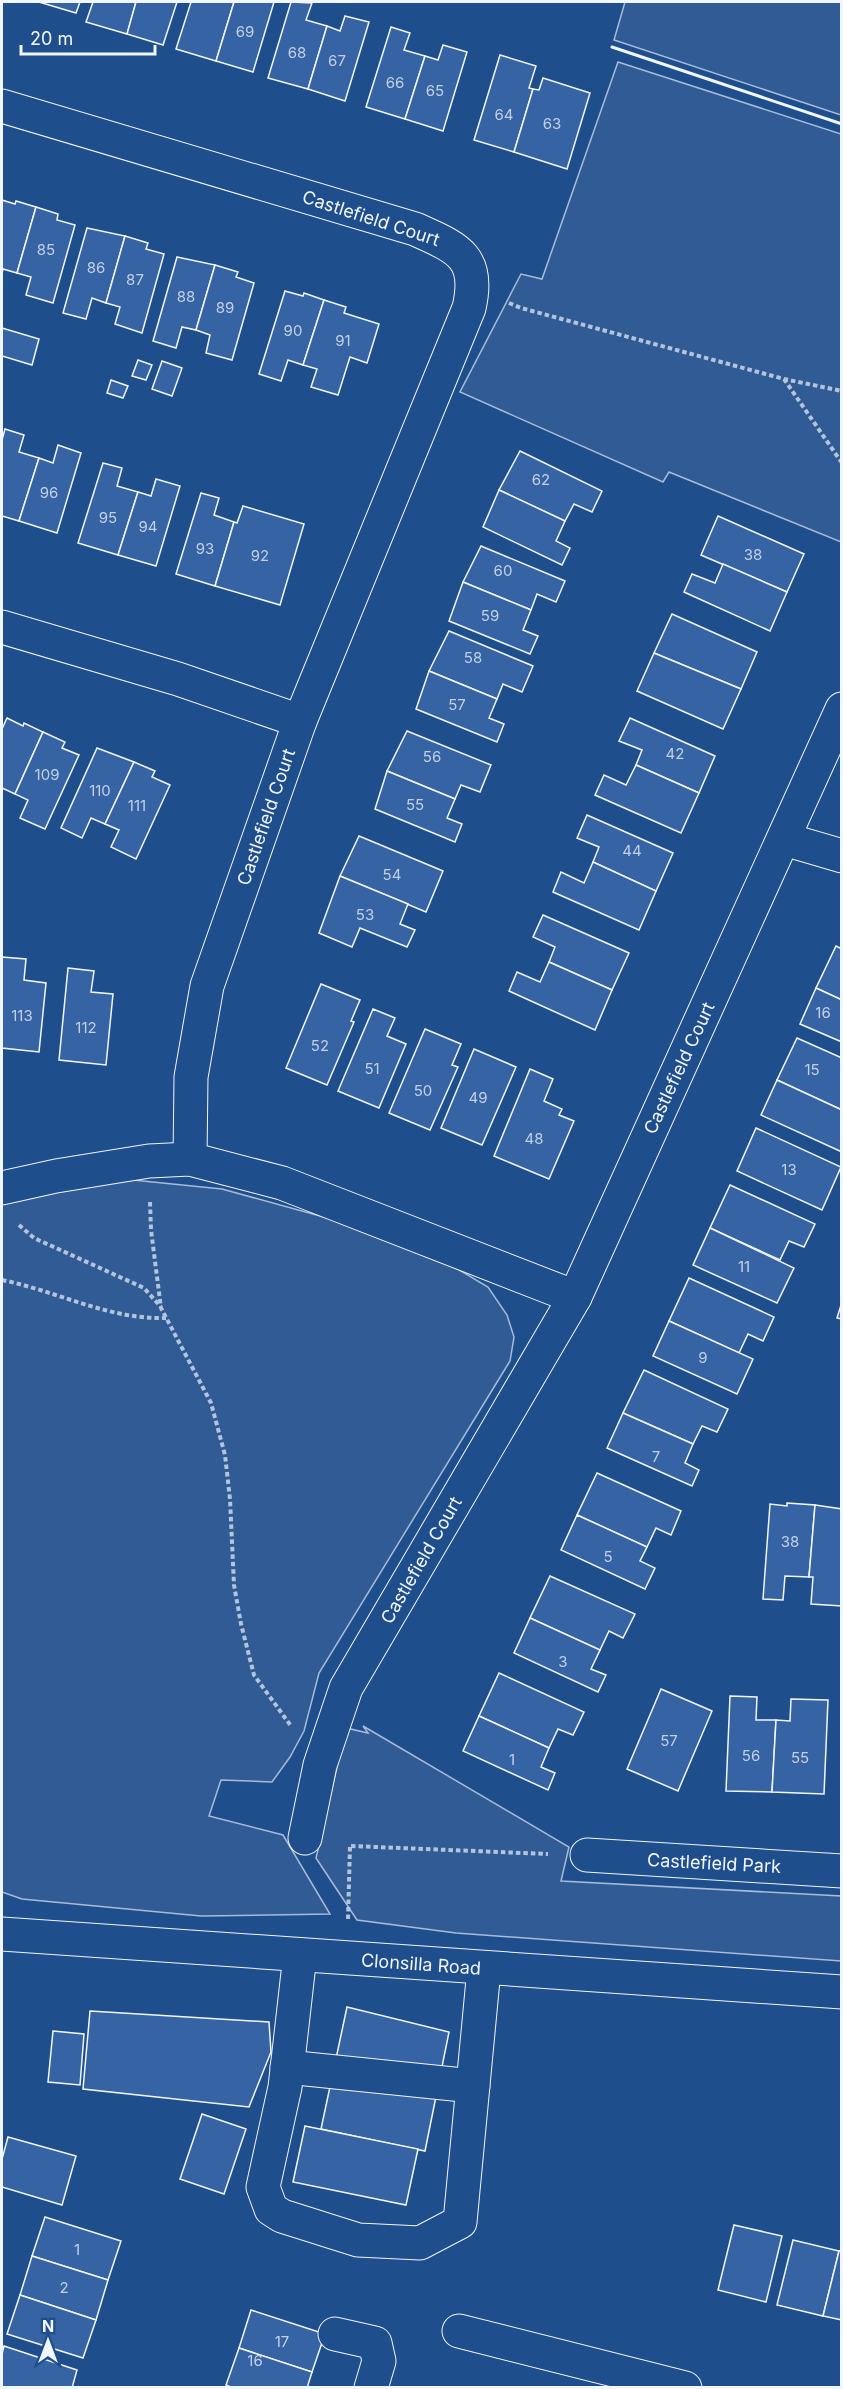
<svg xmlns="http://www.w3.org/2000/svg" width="843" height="2389" font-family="Inter,sans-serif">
<rect width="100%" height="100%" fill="#1f4e8c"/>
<g fill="#305b95" stroke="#a8bbd7" stroke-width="1.5">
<polygon points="625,2 841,2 841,115 614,40"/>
<polygon points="618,62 841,134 841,542 669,472 663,482 460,392 521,274 542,279"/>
<polygon points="123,1179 222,1189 338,1221 449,1264 488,1287 507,1315 514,1337 510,1361 319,1673 304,1731 290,1757 272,1782 221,1780 209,1816 283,1835 330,1914 201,1916 22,1899 2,1892 2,1198"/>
<polygon points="363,1726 569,1847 561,1881 841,1896 841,1961 456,1933 357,1920 316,1858 346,1728 368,1733"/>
</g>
<g fill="#3563a3" stroke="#f2f6ff" stroke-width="1.5">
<polygon points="39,2 80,2 76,13"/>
<polygon points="93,2 136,2 127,34 86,22"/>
<polygon points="136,2 177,2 163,45 127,34"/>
<polygon points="191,2 234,2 216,61 176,49"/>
<polygon points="234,2 274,2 253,72 216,61"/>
<polygon points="291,2 312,3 306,20 327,26 308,89 268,78"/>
<polygon points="345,16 369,22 345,101 308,89 327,26 340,31"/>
<polygon points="391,27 410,33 404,50 425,56 405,119 366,107"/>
<polygon points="443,45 467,52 443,131 405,119 425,56 438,60"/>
<polygon points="500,55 536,66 529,88 533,89 514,152 474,140"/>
<polygon points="543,78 590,93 567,169 514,152 533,89 539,90"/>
<polygon points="2,200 15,204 16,201 36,207 17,273 3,269 2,273"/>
<polygon points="36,207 58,214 57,220 75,225 53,303 26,295 31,277 17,273"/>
<polygon points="87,228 125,236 106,303 92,298 86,319 63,313"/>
<polygon points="125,236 148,243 146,249 164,254 142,333 115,324 120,307 106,303"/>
<polygon points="177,257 215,265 196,330 182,327 176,348 153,341"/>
<polygon points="215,265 238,272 236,277 254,283 232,360 206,353 210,335 196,330"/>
<polygon points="285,291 303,296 304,293 324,300 303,365 288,360 281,381 259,374"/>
<polygon points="324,300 346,307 344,313 379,324 367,363 350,357 338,395 311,387 317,369 303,365"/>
<polygon points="2,328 39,339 32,365 2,356"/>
<polygon points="138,360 152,365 146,380 132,376"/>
<polygon points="162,361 182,368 172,396 152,389"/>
<polygon points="111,380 128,386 123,398 107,393"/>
<polygon points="5,429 24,435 19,452 39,458 19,521 2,516 2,440"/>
<polygon points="58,445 81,453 57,533 19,521 39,458 53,463"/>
<polygon points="520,451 602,491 592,512 574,504 565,521 499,490"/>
<polygon points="103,463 122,468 117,486 138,492 118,555 78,543"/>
<polygon points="156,479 180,486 156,566 118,555 138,492 151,496"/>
<polygon points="499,490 565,521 556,541 570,548 562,565 483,527"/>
<polygon points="201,493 219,498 214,515 234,522 215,586 176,574"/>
<polygon points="243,506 304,524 280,605 215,586 234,522 237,523"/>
<polygon points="718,516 804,554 787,592 701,555"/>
<polygon points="481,546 565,581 556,602 537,594 531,610 463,582"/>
<polygon points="723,564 787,592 770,631 684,592 692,574 715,583"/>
<polygon points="463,582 531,610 523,630 538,636 530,654 449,621"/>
<polygon points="672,614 757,652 741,689 654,653"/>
<polygon points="449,631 533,666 522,692 503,684 497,699 429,671"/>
<polygon points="654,653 741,689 723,729 637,691"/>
<polygon points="429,671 497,699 489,718 504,724 497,742 416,709"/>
<polygon points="7,718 23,726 24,723 43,732 15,794 2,788 2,729"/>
<polygon points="630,718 715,756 699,793 636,765 642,750 619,741"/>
<polygon points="407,731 491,765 480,792 461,785 455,799 387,771"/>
<polygon points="43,732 65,742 62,748 79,755 45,829 20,818 28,800 15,794"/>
<polygon points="97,748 134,762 105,824 91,818 82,838 61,828"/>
<polygon points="134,762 155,771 152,777 170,785 136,859 111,847 119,830 105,824"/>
<polygon points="636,765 699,793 681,833 595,795 604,775 626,785"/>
<polygon points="387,771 455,799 447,818 462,824 455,842 375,809"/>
<polygon points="587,815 673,853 656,891 593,862 599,847 577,838"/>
<polygon points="359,836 443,871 426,912 340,876"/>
<polygon points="593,862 656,891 639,930 553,892 561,872 584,883"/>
<polygon points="340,876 408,904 400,924 415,930 407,947 360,928 352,947 319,933"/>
<polygon points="543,915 629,953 612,990 549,962 555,947 533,937"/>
<polygon points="836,946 842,949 842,1000 816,988"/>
<polygon points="2,957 26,959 24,980 46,983 39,1052 2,1048"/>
<polygon points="549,962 612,990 595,1030 509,991 517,972 540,982"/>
<polygon points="68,968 94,971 91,992 113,994 106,1065 59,1060"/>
<polygon points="321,984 360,1000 351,1021 354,1022 327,1085 286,1068"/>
<polygon points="816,988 842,1000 842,1042 800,1024"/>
<polygon points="373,1009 395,1018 387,1036 406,1044 379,1108 338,1091"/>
<polygon points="425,1029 461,1044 452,1065 458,1067 430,1130 389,1113"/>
<polygon points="797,1038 842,1058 842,1110 777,1080"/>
<polygon points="474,1049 516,1067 482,1145 441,1128"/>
<polygon points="530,1069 553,1079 544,1101 562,1109 559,1115 574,1121 549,1179 494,1156"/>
<polygon points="777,1080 842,1110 842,1152 761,1115"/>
<polygon points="756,1128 841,1167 822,1210 737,1171"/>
<polygon points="730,1185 815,1224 804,1247 789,1241 780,1260 710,1228"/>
<polygon points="710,1228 794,1268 777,1303 693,1265"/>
<polygon points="689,1278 774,1317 763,1341 748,1334 739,1353 669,1321"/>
<polygon points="842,1302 842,1319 837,1318"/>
<polygon points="669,1321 753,1359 737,1394 653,1356"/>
<polygon points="644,1370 728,1409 717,1432 702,1426 693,1444 623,1413"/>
<polygon points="623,1413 693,1444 685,1463 699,1470 692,1486 607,1448"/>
<polygon points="597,1473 681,1511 671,1535 656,1528 647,1547 577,1515"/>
<polygon points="787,1503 815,1505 809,1577 785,1576 783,1600 763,1599 770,1504 787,1506"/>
<polygon points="815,1505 842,1509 842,1606 811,1604 813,1577 809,1577"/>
<polygon points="577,1515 647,1547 640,1561 655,1568 645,1589 561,1550"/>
<polygon points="550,1576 635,1614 623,1638 609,1631 600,1650 530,1618"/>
<polygon points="530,1618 600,1650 591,1669 606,1675 598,1692 514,1653"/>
<polygon points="499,1673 584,1712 573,1735 558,1729 549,1748 479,1716"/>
<polygon points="661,1689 712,1711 678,1791 627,1769"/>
<polygon points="730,1696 757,1697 756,1720 776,1720 772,1792 726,1791"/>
<polygon points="791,1699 828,1700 824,1794 772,1792 776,1720 790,1721"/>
<polygon points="479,1716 549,1748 541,1767 555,1773 548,1790 463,1751"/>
<polygon points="347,2007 449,2032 425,2151 321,2129"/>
<polygon points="90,2011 269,2022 271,2052 249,2107 83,2089"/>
<polygon points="53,2031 84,2034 80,2085 48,2082"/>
<polygon points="202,2114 246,2129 224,2194 180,2179"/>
<polygon points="305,2126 418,2149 406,2205 293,2182"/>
<polygon points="8,2137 76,2156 62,2205 2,2187 2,2159"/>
<polygon points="45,2217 121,2241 108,2280 32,2256"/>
<polygon points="734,2225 782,2236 766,2302 718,2290"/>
<polygon points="793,2240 839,2251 823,2316 777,2305"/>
<polygon points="839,2251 842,2251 842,2320 823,2316"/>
<polygon points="32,2256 108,2280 96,2320 20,2295"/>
<polygon points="20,2295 96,2320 83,2358 7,2334"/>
<polygon points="251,2310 325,2334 312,2372 239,2348"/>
<polygon points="4,2346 77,2370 72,2388 2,2387 2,2354"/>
<polygon points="239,2348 312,2372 307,2388 233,2388 226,2385"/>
</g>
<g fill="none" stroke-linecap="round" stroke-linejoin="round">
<g stroke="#f2f6ff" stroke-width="35">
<g id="minor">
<path d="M2 106 415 229C457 248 481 256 469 308L300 721 207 986 191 1077 190 1159"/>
<polyline points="2,627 178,679 300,721"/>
<polyline points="784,839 842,856"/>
<polyline points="2,1188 56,1176 149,1161 190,1159 282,1183 575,1297"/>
<polyline points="305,1838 320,1765 346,1688 575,1297 842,709"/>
<polyline points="587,1855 842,1871"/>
<polyline points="300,1955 285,2087 263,2187 271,2209 282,2216 358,2240 420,2243 460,2222 484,1969"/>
<polyline points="287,2067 473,2086"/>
<polyline points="459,2331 685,2388"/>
<polyline points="335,2334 375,2343 379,2361 371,2388"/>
</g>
</g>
<g stroke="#f2f6ff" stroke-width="35">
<polyline id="major" points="2,1934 842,1992"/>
</g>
<g stroke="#b3c4dc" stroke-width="4" stroke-dasharray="4.5 3" stroke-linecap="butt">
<polyline points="509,303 521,308 784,379 842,391"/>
<polyline points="784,379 842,463"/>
<polyline points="150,1202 151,1230 161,1308 211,1403 225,1455 230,1499 234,1585 241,1624 254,1675 291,1726"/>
<polyline points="19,1225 34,1238 144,1288 161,1307"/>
<path d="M2 1280C57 1291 109 1320 166 1318"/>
<polyline points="351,1846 548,1854"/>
<polyline points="348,1919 350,1846"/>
</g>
<use href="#minor" stroke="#1f4e8c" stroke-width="33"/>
<use href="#major" stroke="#1f4e8c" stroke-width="33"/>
<polyline stroke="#f2f6ff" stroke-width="3" points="612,47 842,124"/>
</g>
<g text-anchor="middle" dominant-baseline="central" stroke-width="4.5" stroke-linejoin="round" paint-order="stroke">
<g font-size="15" fill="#c3d1e8">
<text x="245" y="31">69</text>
<text x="297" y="52">68</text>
<text x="337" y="60">67</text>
<text x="395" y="82">66</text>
<text x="435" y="90">65</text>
<text x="504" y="114">64</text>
<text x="552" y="123">63</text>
<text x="46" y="249">85</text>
<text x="96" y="267">86</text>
<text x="135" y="279">87</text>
<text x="186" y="296">88</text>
<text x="225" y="307">89</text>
<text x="293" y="330">90</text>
<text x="343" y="340">91</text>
<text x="541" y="479">62</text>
<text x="49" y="492">96</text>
<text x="108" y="517">95</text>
<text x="148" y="526">94</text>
<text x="205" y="548">93</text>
<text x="753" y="554">38</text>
<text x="260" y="555">92</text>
<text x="503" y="570">60</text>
<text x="490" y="615">59</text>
<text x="473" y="657">58</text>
<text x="457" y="704">57</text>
<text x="675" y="753">42</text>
<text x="432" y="756">56</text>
<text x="47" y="774">109</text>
<text x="100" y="790">110</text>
<text x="415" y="804">55</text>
<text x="137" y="805">111</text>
<text x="632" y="850">44</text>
<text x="392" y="874">54</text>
<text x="365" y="914">53</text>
<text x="823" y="1012">16</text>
<text x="22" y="1015">113</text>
<text x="86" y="1027">112</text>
<text x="320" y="1045">52</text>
<text x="372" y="1068">51</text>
<text x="812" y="1069">15</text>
<text x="423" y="1090">50</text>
<text x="478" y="1097">49</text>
<text x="534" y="1138">48</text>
<text x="789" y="1169">13</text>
<text x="744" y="1266">11</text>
<text x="703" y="1357">9</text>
<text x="656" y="1456">7</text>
<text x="790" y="1541">38</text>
<text x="608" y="1556">5</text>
<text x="563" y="1661">3</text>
<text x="669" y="1740">57</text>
<text x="751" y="1755">56</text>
<text x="800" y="1757">55</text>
<text x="512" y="1759">1</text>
<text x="77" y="2249">1</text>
<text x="64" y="2287">2</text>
<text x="282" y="2341">17</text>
<text x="255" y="2360">16</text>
</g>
<g font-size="18" fill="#f2f6ff" stroke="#1f4e8c">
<text transform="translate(371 218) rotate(18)">Castlefield Court</text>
<text transform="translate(266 817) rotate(-71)">Castlefield Court</text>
<text transform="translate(679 1068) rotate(-65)">Castlefield Court</text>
<text transform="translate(421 1560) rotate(-60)">Castlefield Court</text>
<text transform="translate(714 1863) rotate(3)">Castlefield Park</text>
<text transform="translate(421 1964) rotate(4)">Clonsilla Road</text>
</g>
</g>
<rect width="843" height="2389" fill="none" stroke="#f2f6ff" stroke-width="6"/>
<g transform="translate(48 2341)" stroke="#1f4e8c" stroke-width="4.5" paint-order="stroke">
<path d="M0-4.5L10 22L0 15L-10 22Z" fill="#f2f6ff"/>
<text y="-9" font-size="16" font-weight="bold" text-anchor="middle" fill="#f2f6ff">N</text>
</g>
<path d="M21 45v9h134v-9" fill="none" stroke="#f2f6ff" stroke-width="3"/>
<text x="30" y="45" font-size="18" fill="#f2f6ff" stroke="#1f4e8c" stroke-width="4.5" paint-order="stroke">20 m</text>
</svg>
